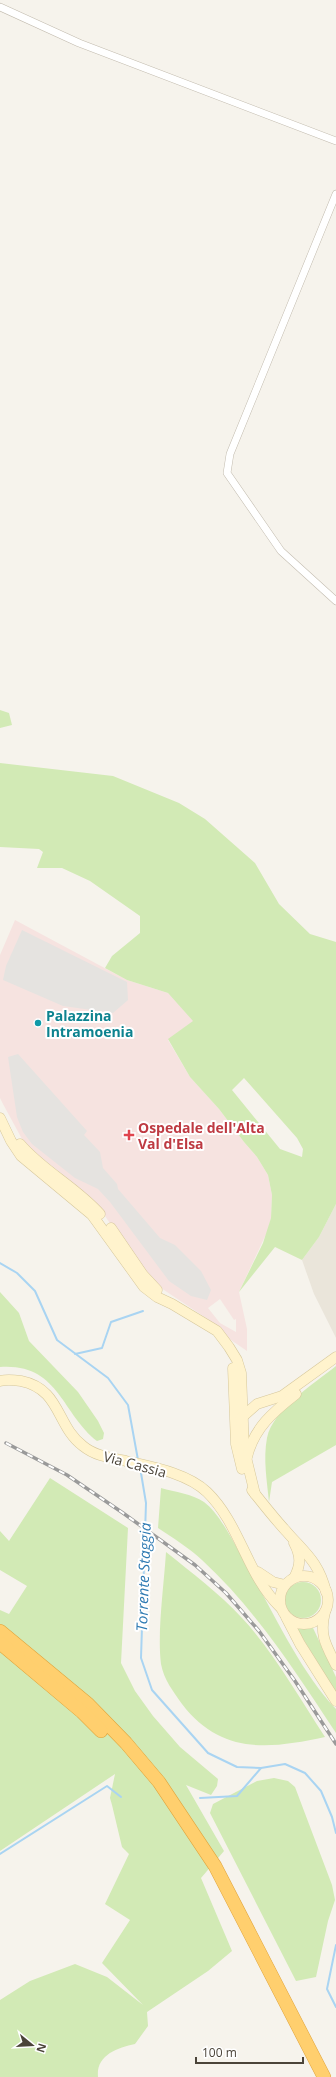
<svg xmlns="http://www.w3.org/2000/svg" width="336" height="2077" font-family="'Open Sans',sans-serif">
<rect width="100%" height="100%" fill="#f6f3ec"/>
<polygon fill="#eae5da" points="336,1204 336,1338 314,1294 302,1260 319,1237"/>
<path fill="#f6e3e0" fill-rule="evenodd" d="M15 920 127 980 168 993 194 1021 168 1040 190 1077 219 1109 244 1142 257 1157 268 1175 272 1195 271 1218 268 1230 239 1292 247 1329V1351L228 1338 215 1324 161 1288 141 1269 103 1213 71 1181 34 1152 22 1139 3 1104 0 1098V955ZM220 1299 234 1320 236 1319V1332L220 1323 208 1308Z"/>
<g fill="#d2eab5" fill-rule="evenodd">
<polygon points="0,710 9,713 12,725 0,728"/>
<path d="M0 763 113 776 179 803 205 819 255 863 279 904 310 934 336 942V1204L319 1237 302 1260 275 1247 239 1292 263 1243 271 1218 272 1195 268 1175 257 1157 244 1142 219 1109 190 1077 168 1039 193 1021 168 993 127 980 105 968 112 956 140 933V916L90 881 62 868H37L43 852 39 849 0 847ZM244 1078 297 1138 303 1149 302 1157 280 1149 232 1090Z"/>
<path d="M0 1292 19 1313 29 1341 78 1392 98 1421 104 1433 103 1439 97 1441C61 1413 59 1363 0 1367Z"/>
<path d="M336 1366V1445L272 1482 269 1502C267 1481 263 1459 267 1438 273 1409 314 1384 336 1366Z"/>
<path d="M50 1478 128 1528 121 1663 135 1691 153 1716 180 1747 218 1779 217 1786 211 1795 186 1785 224 1851 201 1878 232 1951 208 1971 147 2012 148 2026 135 2044C117 2048 96 2055 98 2077H0V2000L30 1981 75 1964 107 1977 143 2005 102 1963 130 1920 105 1904 129 1854 122 1847 112 1805 110 1798 115 1774 0 1851V1610L9 1614 27 1586 0 1570V1531L9 1541Z"/>
<path d="M161 1488C175 1492 192 1494 204 1502 219 1513 233 1541 242 1557 270 1605 298 1669 336 1709V1733C296 1672 256 1610 202 1560 189 1548 173 1538 158 1528Z"/>
<path d="M166 1552C192 1573 219 1593 242 1618 273 1651 300 1699 325 1737 269 1749 221 1755 182 1704 173 1691 164 1680 161 1664 157 1632 164 1585 166 1552Z"/>
<circle cx="303" cy="1600" r="18"/>
<polygon points="313,1628 336,1677 336,1693 297,1629"/>
<polygon points="274,1778 288,1781 295,1787 332,1885 335,1900 328,1921 316,1977 296,1981 210,1813 213,1804 257,1781"/>
</g>
<g fill="#e5e3e0">
<polygon points="22,930 127,982 128,1000 113,1013 63,1006 3,980 6,966"/>
<polygon points="18,1054 87,1131 84,1135 100,1152 103,1168 117,1184 118,1189 160,1238 175,1245 201,1271 211,1290 207,1300 191,1296 169,1281 110,1202 98,1189 75,1178 32,1144 23,1132 17,1117 8,1057"/>
</g>
<g fill="none" stroke-linecap="round" stroke-linejoin="round">
<g stroke="#a9d4f2" stroke-width="2">
<polyline points="0,1263 17,1273 35,1291 57,1340 108,1378 128,1405 138,1460"/>
<polyline points="75,1354 102,1348 111,1322 143,1311"/>
<polyline points="140,1467 146,1503 141,1658 152,1690 208,1753 237,1767 261,1768 285,1764 305,1773 321,1791 332,1817 336,1833"/>
<polyline points="200,1798 237,1796 261,1768"/>
<polyline points="0,1854 107,1786 121,1797"/>
<polyline points="336,1945 327,1989 336,2007"/>
</g>
<g stroke="#c2bbae" stroke-width="8">
<g id="minor">
<polyline points="0,7 79,43 336,141"/>
<polyline points="336,194 230,454 227,473 281,551 336,601"/>
</g>
</g>
<g stroke="#d6c79b" stroke-width="11">
<g id="secondary">
<polyline points="0,1118 11,1141 21,1156 92,1215 144,1287 157,1297 172,1304 217,1331 229,1347 237,1360 241,1373 244,1449 255,1494"/>
<path d="M20 1144C43 1171 76 1187 100 1214"/>
<polyline points="111,1228 143,1275 157,1290"/>
<polyline points="233,1368 236,1444 242,1469"/>
<path d="M0 1381C7 1379 14 1380 21 1381 61 1389 56 1426 83 1446 95 1456 111 1458 126 1461 152 1467 187 1473 207 1492 240 1524 247 1575 280 1607"/>
<polyline points="240,1419 257,1404 282,1396 336,1357"/>
<path d="M247 1457C254 1428 273 1412 296 1394"/>
<path d="M252 1490C263 1504 274 1518 286 1531 305 1553 319 1562 326 1592"/>
<polyline points="258,1572 273,1582 285,1585"/>
<circle cx="304" cy="1600" r="24"/>
<path d="M294 1578C301 1565 301 1556 294 1543"/>
<path d="M325 1612C319 1635 326 1645 336 1665"/>
<polyline points="286,1617 300,1644 336,1701"/>
</g>
</g>
<g stroke="#e0a43c" stroke-width="14">
<g id="motorway">
<polyline points="0,1631 88,1704 126,1743 159,1782 215,1866 324,2077"/>
<polyline points="0,1643 82,1712 101,1731"/>
</g>
</g>
<use href="#minor" stroke="#fff" stroke-width="7"/>
<use href="#secondary" stroke="#fff3cd" stroke-width="10"/>
<use href="#motorway" stroke="#ffcf6e" stroke-width="13"/>
<g stroke="#9a9a9a" stroke-width="3.5">
<polyline id="rail" points="6,1443 67,1475 123,1513 195,1565 226,1593 259,1631 295,1681 336,1744"/>
</g>
<use href="#rail" stroke="#fff" stroke-width="2" stroke-dasharray="6" stroke-linecap="butt"/>
</g>
<circle fill="#0f9aa8" stroke="#fff" stroke-width="1.5" cx="38" cy="1023" r="4"/>
<path fill="#e0444e" stroke="#fff" stroke-width="1.5" d="M127 1129h4v4h4v4h-4v4h-4v-4h-4v-4h4z"/>
<g text-anchor="middle" dominant-baseline="central" stroke-width="4" stroke-linejoin="round" paint-order="stroke">
<g font-size="14" font-weight="bold" fill="#0d838f" stroke="#fff" text-anchor="start">
<text x="46" y="1015">Palazzina<tspan x="46" dy="16">Intramoenia</tspan></text>
</g>
<g font-size="14" font-weight="bold" fill="#be3a42" stroke="#fff" text-anchor="start">
<text x="138" y="1127">Ospedale dell'Alta<tspan x="138" dy="16">Val d'Elsa</tspan></text>
</g>
<g font-size="14" fill="#4b4439" stroke="#fff">
<text transform="translate(135 1464) rotate(15)">Via Cassia</text>
</g>
<g font-size="15" font-style="italic" fill="#2e7ab2" stroke="#fff">
<text transform="translate(143 1577) rotate(-88)">Torrente Staggia</text>
</g>
</g>
<g transform="translate(32 2045) rotate(108)" stroke="#ffffff" stroke-width="3" paint-order="stroke">
<path d="M0-3L7 15L0 10L-7 15Z" fill="#4b4439"/>
<text y="-6" font-size="11" font-weight="bold" text-anchor="middle" fill="#4b4439">N</text>
</g>
<path d="M196 2057v6h107v-6" fill="none" stroke="#4b4439" stroke-width="2"/>
<text x="202" y="2057" font-size="12" fill="#4b4439" stroke="#ffffff" stroke-width="3" paint-order="stroke">100 m</text>
</svg>
